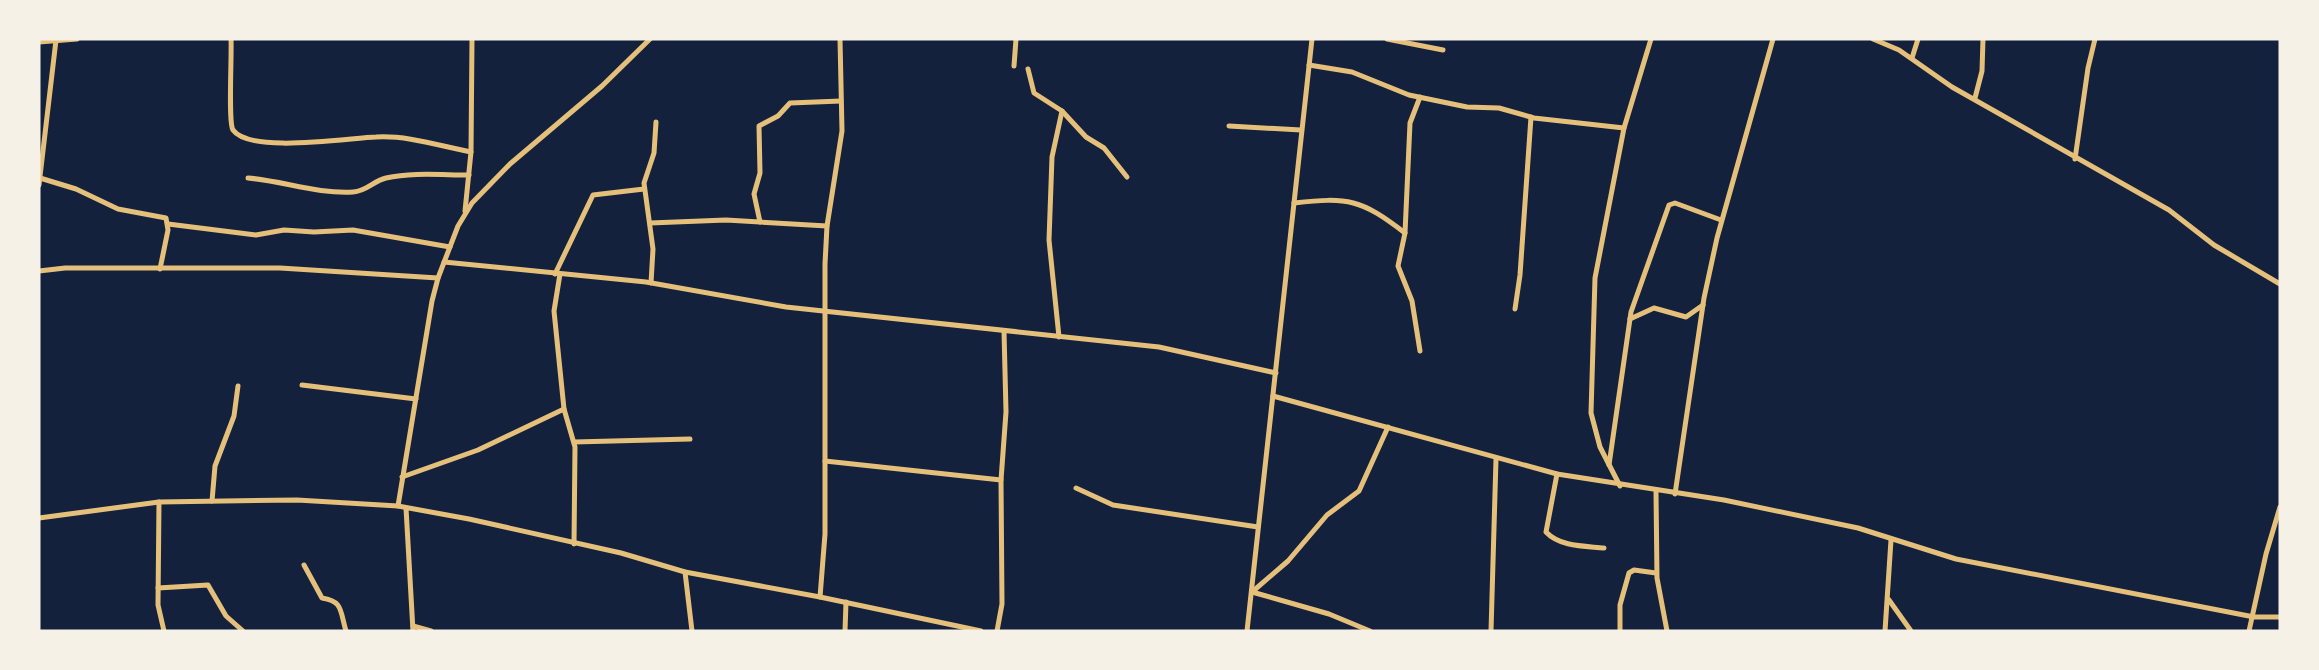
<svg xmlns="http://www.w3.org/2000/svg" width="2319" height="670" font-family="'Exo 2',sans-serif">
<rect width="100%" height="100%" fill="#14213d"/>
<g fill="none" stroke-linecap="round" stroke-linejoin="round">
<g stroke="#e5c07b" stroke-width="5">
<path d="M231 39C232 53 228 123 233 130 250 154 348 138 376 137 407 135 440 146 471 152"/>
<polyline points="1387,39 1443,50"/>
<polyline points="1873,39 1899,50 1952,87 2169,210 2214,245 2280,284"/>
<polyline points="39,42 77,39"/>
<polyline points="1912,58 1918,39"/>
<polyline points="1309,65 1352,72 1409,95 1467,107 1499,108 1534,118 1624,128"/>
<polyline points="1014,66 1016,39"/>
<polyline points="1028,69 1034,93 1062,111 1086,137 1104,148 1127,177"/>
<polyline points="1420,97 1410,123 1405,233 1398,266 1412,301 1420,351"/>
<polyline points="1975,98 1982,71 1983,39"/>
<polyline points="1229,126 1301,130"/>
<polyline points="2075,159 2088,68 2095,39"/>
<polyline points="40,178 76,189 118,209 166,218 168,230 160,269"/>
<path d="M248 178C283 181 317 194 353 192 367 191 373 181 386 178 412 172 442 175 469 175"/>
<polyline points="39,185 56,40"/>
<path d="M1294 203C1348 197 1361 199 1405 233"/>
<polyline points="465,211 471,152 472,39"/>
<polyline points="760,222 754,194 760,173 759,126 778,116 790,103 841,101"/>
<polyline points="650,223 726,220 827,226"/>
<polyline points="168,224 256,235 284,230 314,232 353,230 450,247"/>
<polyline points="444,262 646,282 786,307 1159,347 1276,373"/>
<polyline points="39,271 65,268 280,268 438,278"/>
<polyline points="555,274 593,195 644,189"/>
<polyline points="560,274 554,311 564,409 575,447 574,544"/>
<polyline points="651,283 653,249 644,183 654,153 656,122"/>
<polyline points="1515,309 1520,275 1531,117"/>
<polyline points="1630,319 1654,308 1686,317 1703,305"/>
<polyline points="1059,337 1049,240 1052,157 1062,111"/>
<polyline points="302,385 416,399"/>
<polyline points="1273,396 1557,474 1724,500 1858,528 1956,559 2254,617 2280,617"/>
<polyline points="574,442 690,439"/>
<polyline points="825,461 1001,480"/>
<polyline points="1609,465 1631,312 1669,205 1675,203 1721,220"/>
<path d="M1557 474 1546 532C1560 547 1585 546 1604 548"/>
<polyline points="402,477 478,450 564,409"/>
<polyline points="1620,486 1600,447 1591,413 1595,278 1624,128 1651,39"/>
<polyline points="1076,488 1113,505 1258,527"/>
<polyline points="1656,492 1657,578 1667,631"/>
<polyline points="1675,494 1704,298 1717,238 1773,39"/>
<polyline points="212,501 215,466 234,416 238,386"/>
<polyline points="159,502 158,605 164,631"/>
<polyline points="398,506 432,301 438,278 458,226 472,203 510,164 602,86 650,39"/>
<polyline points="406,508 413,631"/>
<polyline points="39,518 159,502 297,500 398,506 469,519 621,553 685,572 820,597 981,631"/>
<path d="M304 565 322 598C343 601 340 611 346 631"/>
<polyline points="685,572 692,631"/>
<polyline points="158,588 208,585 226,616 243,631"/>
<polyline points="1252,592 1288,561 1327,515 1359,491 1388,427"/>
<polyline points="1252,592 1329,614 1370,631"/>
<polyline points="820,597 825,534 825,264 827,226 842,131 840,39"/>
<polyline points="1889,600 1911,631"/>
<polyline points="413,626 431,631"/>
<polyline points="845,631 846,602"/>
<polyline points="997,631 1002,604 1001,480 1006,412 1004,331"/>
<polyline points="1247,631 1312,39"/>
<polyline points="1491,631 1496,459"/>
<polyline points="1620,631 1620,605 1629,573 1634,570 1656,573"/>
<polyline points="1885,631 1891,540"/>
<polyline points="2249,631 2266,554 2280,507"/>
</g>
</g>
<rect width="2319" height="670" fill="none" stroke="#f6f1e7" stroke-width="81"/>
</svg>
